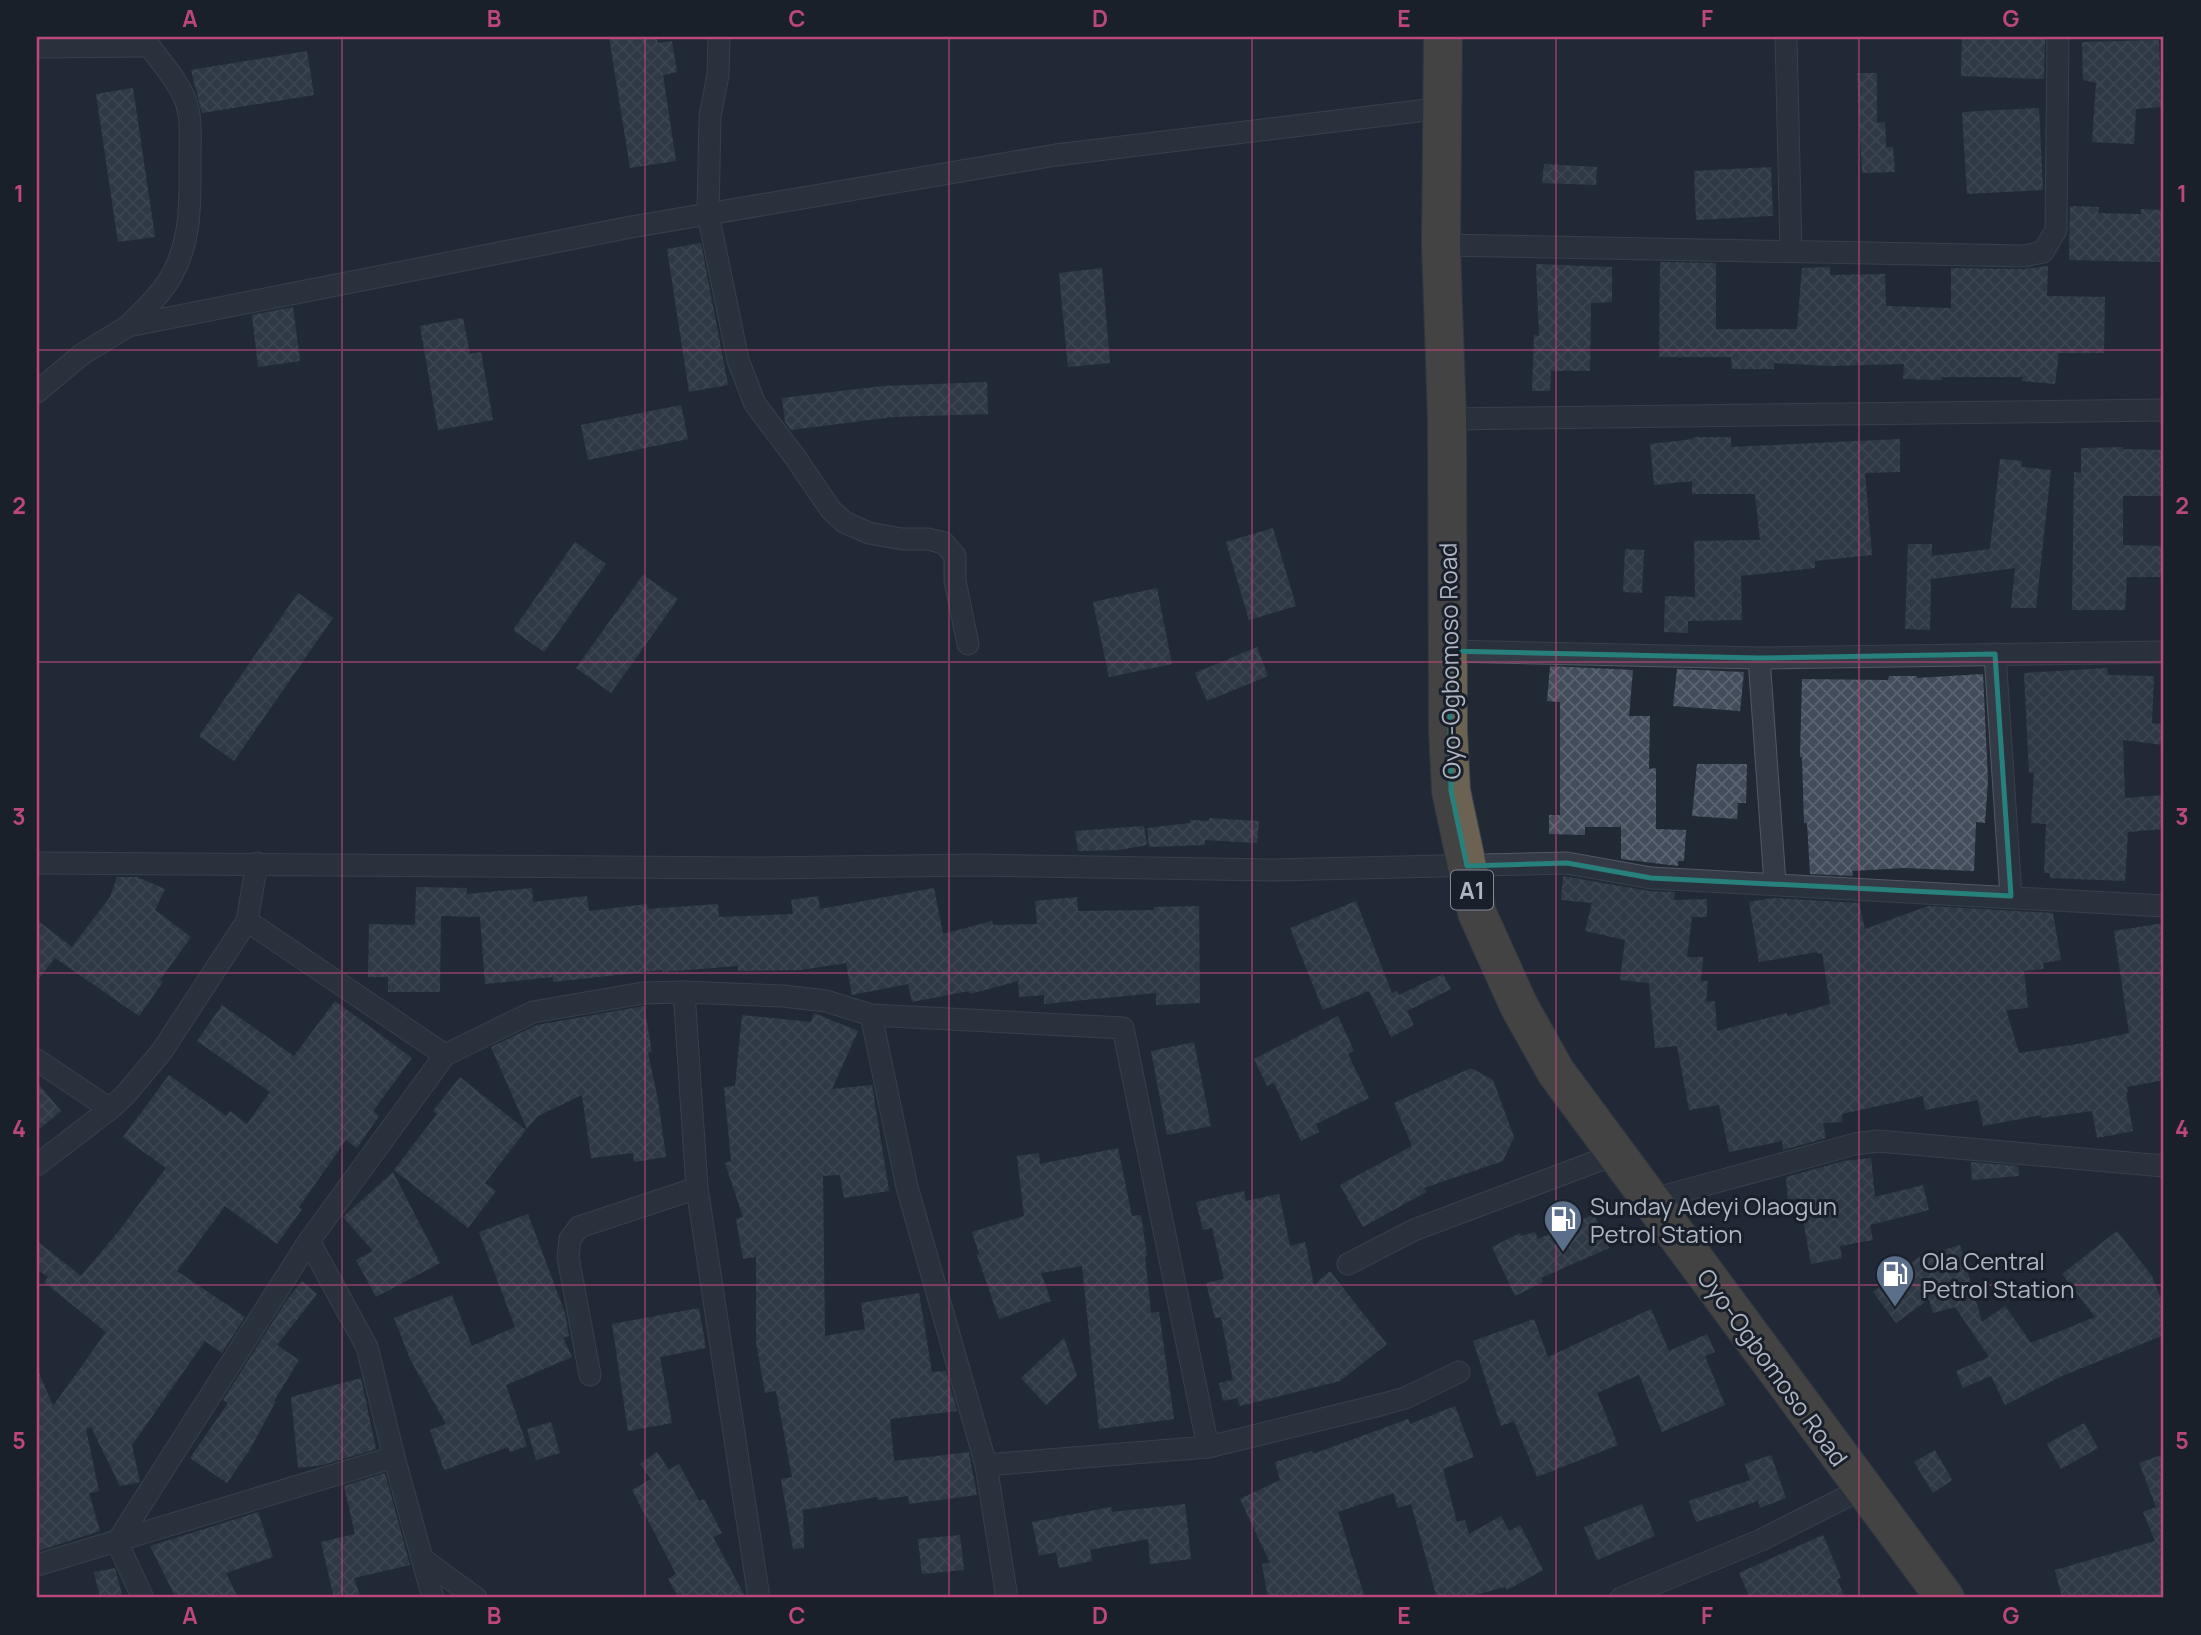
<svg xmlns="http://www.w3.org/2000/svg" width="2201" height="1635" font-family="Manrope,sans-serif">
<defs>
<pattern id="building-cross-hatch" width="8" height="8" patternUnits="userSpaceOnUse" patternTransform="scale(1.75)"><rect width="8" height="8" fill="#424c5a"/><path d="M0 0l8 8M0 8l8-8" fill="none" stroke="#5b6470"/></pattern>
</defs>
<rect width="100%" height="100%" fill="#212935"/>
<g fill="url(#building-cross-hatch)">
<polygon points="609,37 656,37 658,43 672,41 677,72 663,75 676,161 630,168"/>
<polygon points="1962,37 2045,37 2044,79 1961,76"/>
<polygon points="2159,40 2161,107 2136,109 2134,144 2092,142 2096,83 2083,80 2082,42"/>
<polygon points="307,51 314,95 202,113 191,70"/>
<polygon points="1857,73 1877,73 1877,123 1885,122 1886,147 1893,147 1895,172 1862,173"/>
<polygon points="133,88 155,237 118,242 96,94"/>
<polygon points="2039,108 2043,190 1967,194 1962,112"/>
<polygon points="1544,164 1597,167 1596,185 1542,183"/>
<polygon points="1771,167 1773,216 1696,220 1694,171"/>
<polygon points="2070,206 2099,207 2098,213 2141,214 2141,209 2161,210 2160,262 2069,260"/>
<polygon points="701,243 728,385 689,392 667,249"/>
<polygon points="1660,262 1716,263 1716,329 1797,329 1802,268 1830,267 1830,275 1885,274 1886,306 1951,308 1951,268 2024,269 2048,266 2047,296 2105,297 2104,353 2059,353 2055,384 2022,381 2023,377 1942,377 1942,380 1903,379 1904,364 1830,366 1774,363 1774,369 1732,369 1731,357 1659,357"/>
<polygon points="1536,264 1612,267 1612,302 1591,303 1590,371 1551,371 1550,391 1532,391 1534,335 1539,336"/>
<polygon points="1102,268 1110,363 1068,367 1059,273"/>
<polygon points="293,307 300,361 258,367 252,315"/>
<polygon points="463,318 470,354 481,352 493,420 438,430 420,326"/>
<polygon points="987,382 988,414 893,417 791,430 785,422 782,398 883,386"/>
<polygon points="681,405 688,439 588,460 581,425"/>
<polygon points="1693,437 1731,437 1731,447 1900,439 1900,472 1865,473 1872,555 1815,561 1815,568 1741,576 1742,620 1688,621 1688,633 1664,632 1665,596 1695,597 1694,541 1760,540 1755,494 1692,494 1692,481 1654,485 1650,444 1693,439"/>
<polygon points="2123,447 2123,449 2164,450 2164,496 2123,496 2123,545 2164,546 2164,577 2127,577 2125,610 2072,610 2074,472 2081,473 2081,448"/>
<polygon points="2000,459 2022,461 2021,467 2051,470 2036,608 2011,608 2015,568 1931,579 1930,630 1905,629 1908,544 1932,544 1932,556 1990,549"/>
<polygon points="1273,528 1296,606 1249,620 1226,542"/>
<polygon points="575,542 606,564 544,652 513,630"/>
<polygon points="1625,549 1644,550 1642,593 1623,592"/>
<polygon points="643,575 678,599 611,693 576,668"/>
<polygon points="1157,588 1172,664 1109,677 1093,602"/>
<polygon points="298,593 333,618 234,761 199,736"/>
<polygon points="1257,647 1268,676 1207,701 1195,673"/>
<polygon points="1550,666 1633,670 1629,716 1650,716 1649,769 1656,768 1656,829 1686,830 1684,861 1678,861 1678,866 1621,859 1621,827 1585,827 1585,835 1549,834 1549,815 1560,815 1560,702 1547,701"/>
<polygon points="2107,668 2108,675 2154,676 2152,723 2164,724 2164,745 2123,740 2125,798 2164,795 2164,829 2128,832 2125,881 2050,878 2050,873 2044,873 2046,824 2031,823 2034,772 2029,773 2024,673"/>
<polygon points="1677,669 1744,672 1740,711 1673,706"/>
<polygon points="1983,674 1988,780 1985,823 1976,822 1974,871 1904,868 1852,871 1853,876 1810,874 1807,823 1804,823 1802,757 1800,757 1802,679 1888,680 1889,676 1917,676 1917,678"/>
<polygon points="1697,764 1747,764 1746,803 1738,803 1737,819 1692,816"/>
<polygon points="1209,818 1259,821 1257,843 1205,840 1205,845 1149,847 1147,828 1190,823 1191,820 1209,821"/>
<polygon points="1144,826 1147,845 1119,850 1078,851 1075,831"/>
<polygon points="1563,876 1649,891 1675,892 1674,900 1707,899 1707,917 1692,917 1687,957 1703,957 1701,981 1708,981 1706,1002 1715,1001 1717,1031 1787,1013 1788,1016 1830,1004 1822,953 1818,954 1817,952 1759,962 1749,902 1772,898 1859,903 1865,929 1928,906 2053,913 2061,960 2043,963 2044,969 2024,971 2028,1008 2006,1010 2019,1053 2078,1044 2129,1033 2114,931 2164,923 2164,1080 2127,1087 2128,1092 2126,1092 2133,1131 2097,1138 2092,1111 2042,1118 2041,1115 1983,1126 1978,1100 1925,1110 1923,1096 1842,1114 1842,1122 1823,1123 1826,1138 1783,1150 1782,1141 1729,1152 1719,1105 1689,1110 1677,1046 1655,1048 1649,983 1620,980 1625,940 1585,931 1592,903 1561,900"/>
<polygon points="117,877 137,877 165,889 155,910 191,937 160,980 163,982 139,1016 55,958 37,981 37,920 72,947 110,897"/>
<polygon points="416,887 467,888 466,894 532,888 533,902 587,896 589,911 647,904 647,909 718,904 719,917 793,914 791,900 818,896 820,909 934,888 943,934 992,921 993,925 1037,924 1035,901 1077,897 1078,911 1154,910 1154,907 1199,906 1200,1003 1156,1005 1156,993 1044,1004 1044,995 1019,997 1018,981 970,994 969,991 912,1002 908,984 852,995 846,963 801,970 738,971 738,966 663,972 662,970 553,982 553,977 485,984 480,917 441,916 440,992 388,992 388,977 368,977 369,924 415,925"/>
<polygon points="1356,901 1392,993 1397,991 1399,995 1443,974 1451,989 1407,1011 1414,1025 1391,1037 1369,991 1323,1010 1290,928"/>
<polygon points="335,1001 412,1058 373,1111 379,1116 357,1148 346,1140 299,1207 302,1209 277,1244 225,1206 177,1271 245,1317 222,1353 205,1341 132,1445 140,1482 120,1486 91,1427 86,1429 99,1491 89,1493 100,1531 38,1551 37,1368 53,1406 106,1332 44,1282 48,1277 37,1269 37,1241 81,1276 118,1232 166,1168 123,1137 169,1075 226,1116 230,1111 247,1124 270,1092 197,1041 222,1005 294,1056"/>
<polygon points="644,1006 652,1052 648,1053 658,1100 666,1157 634,1162 633,1153 591,1158 582,1095 538,1116 527,1129 491,1047 537,1025"/>
<polygon points="814,1013 858,1031 832,1089 872,1085 889,1191 844,1198 840,1175 823,1176 825,1336 865,1329 861,1303 919,1293 932,1372 946,1371 957,1411 890,1419 894,1461 969,1452 977,1495 909,1504 908,1496 878,1500 877,1497 803,1510 804,1548 793,1549 781,1479 792,1477 776,1391 765,1393 756,1342 756,1257 743,1259 736,1219 743,1217 725,1163 731,1161 724,1087 735,1086 742,1015 811,1022"/>
<polygon points="1338,1016 1354,1051 1348,1054 1369,1098 1316,1124 1319,1132 1301,1141 1274,1083 1267,1086 1254,1059"/>
<polygon points="1194,1042 1211,1126 1167,1135 1151,1051"/>
<polygon points="1471,1068 1493,1080 1514,1137 1503,1161 1424,1188 1426,1192 1363,1227 1340,1185 1412,1146 1394,1103"/>
<polygon points="460,1077 526,1130 485,1183 496,1191 468,1228 394,1170 437,1114 433,1111"/>
<polygon points="37,1082 61,1111 37,1131"/>
<polygon points="1118,1148 1132,1216 1141,1215 1147,1256 1145,1256 1151,1313 1159,1312 1174,1419 1099,1429 1082,1266 1041,1273 1051,1301 999,1319 977,1255 979,1254 972,1232 1024,1216 1017,1156 1039,1153 1040,1164"/>
<polygon points="1871,1158 1875,1197 1923,1185 1929,1210 1870,1225 1873,1240 1840,1246 1842,1258 1811,1264 1799,1198 1788,1200 1786,1177 1844,1161"/>
<polygon points="1971,1162 2018,1166 2019,1176 1972,1180"/>
<polygon points="393,1172 440,1263 376,1297 356,1260 373,1251 343,1217"/>
<polygon points="1244,1191 1246,1201 1279,1194 1290,1246 1305,1242 1314,1285 1330,1271 1387,1344 1340,1381 1240,1406 1237,1398 1223,1401 1219,1383 1233,1380 1221,1317 1215,1318 1206,1283 1224,1279 1212,1228 1203,1230 1196,1202"/>
<polygon points="528,1214 565,1313 569,1336 563,1338 572,1357 506,1385 527,1446 510,1452 508,1447 444,1470 430,1430 446,1424 410,1359 394,1318 452,1295 472,1346 515,1327 479,1232"/>
<polygon points="1594,1214 1609,1248 1541,1278 1543,1282 1515,1296 1492,1247 1520,1233 1521,1236 1535,1232 1538,1239"/>
<polygon points="2117,1231 2152,1276 2164,1306 2164,1335 2062,1376 2005,1405 1991,1376 1963,1388 1956,1371 1989,1357 1955,1307 1933,1313 1929,1299 1896,1323 1873,1292 1919,1257 1960,1245 1982,1322 2005,1306 2031,1343 2095,1317 2062,1274"/>
<polygon points="302,1281 317,1294 277,1345 299,1360 274,1401 276,1401 249,1451 227,1483 190,1458 228,1403 223,1400 286,1301"/>
<polygon points="699,1308 706,1348 660,1357 672,1423 628,1431 612,1324"/>
<polygon points="1651,1309 1669,1351 1707,1334 1715,1352 1705,1356 1725,1405 1662,1432 1639,1375 1597,1393 1618,1445 1537,1477 1514,1421 1501,1426 1473,1341 1534,1319 1548,1357"/>
<polygon points="1064,1338 1077,1376 1046,1405 1021,1378"/>
<polygon points="361,1378 376,1449 323,1465 298,1468 291,1397"/>
<polygon points="1455,1406 1474,1457 1443,1469 1457,1522 1465,1520 1469,1534 1501,1516 1509,1531 1520,1525 1543,1570 1507,1590 1505,1587 1464,1598 1437,1598 1411,1504 1398,1508 1393,1493 1338,1512 1365,1598 1268,1598 1262,1564 1270,1563 1240,1499 1280,1480 1275,1462 1312,1451 1313,1454 1408,1419 1410,1424"/>
<polygon points="551,1422 560,1453 536,1460 527,1429"/>
<polygon points="2084,1423 2098,1448 2061,1469 2047,1444"/>
<polygon points="1935,1450 1952,1480 1933,1493 1914,1462"/>
<polygon points="657,1452 669,1470 679,1464 699,1501 704,1499 722,1533 713,1537 746,1598 679,1598 668,1579 676,1574 632,1490 651,1479 640,1464"/>
<polygon points="2164,1454 2164,1598 2062,1598 2055,1570 2155,1541 2143,1512 2156,1507 2139,1463"/>
<polygon points="1771,1455 1786,1498 1760,1508 1758,1501 1696,1522 1689,1501 1750,1480 1745,1464"/>
<polygon points="385,1473 410,1565 354,1578 361,1598 334,1598 321,1542 355,1534 344,1486"/>
<polygon points="1185,1504 1191,1559 1150,1564 1148,1539 1090,1550 1092,1561 1059,1568 1056,1552 1039,1556 1032,1522 1111,1507 1112,1512"/>
<polygon points="1642,1504 1655,1536 1597,1560 1584,1527"/>
<polygon points="258,1512 273,1557 226,1573 238,1598 176,1598 150,1546"/>
<polygon points="960,1535 964,1570 922,1574 918,1539"/>
<polygon points="1823,1535 1841,1578 1837,1579 1845,1598 1750,1598 1739,1573"/>
<polygon points="115,1568 123,1598 100,1598 94,1572"/>
</g>
<g fill="none" stroke-linecap="round" stroke-linejoin="round">
<g stroke="#525964" stroke-width="23">
<g id="street">
<polyline points="719,37 718,75 710,116 708,214 738,360 755,404 795,457 831,510 844,522 869,533 902,539 928,539 944,543 955,556 955,581 968,644"/>
<polyline points="1786,37 1791,251"/>
<polyline points="37,47 149,46"/>
<polyline points="1441,245 2024,256 2043,252 2056,230 2058,37"/>
<path d="M128 326C144 310 162 294 173 273 192 237 190 198 190 158 190 140 192 116 185 99 174 73 156 59 144 37"/>
<polyline points="37,392 81,355 128,326 631,227 1056,155 1443,108"/>
<polyline points="1447,419 2164,410"/>
<polyline points="1449,651 1759,658 2164,652"/>
<polyline points="1995,654 2011,896"/>
<polyline points="1759,658 1775,883"/>
<polyline points="37,863 756,868 975,865 1274,870 1567,863 1651,878 2164,906"/>
<polyline points="247,921 445,1055"/>
<polyline points="684,992 697,1188 759,1598"/>
<polyline points="871,1015 907,1187 986,1465 1208,1447 1380,1405 1405,1398 1459,1372"/>
<polyline points="37,1060 110,1109"/>
<polyline points="37,1165 110,1109 126,1094 162,1051 247,921 257,863"/>
<polyline points="1650,1200 1855,1144 1878,1141 2164,1166"/>
<polyline points="309,1241 367,1347 394,1457 433,1598"/>
<polyline points="1348,1264 1414,1230 1616,1154"/>
<polyline points="590,1375 568,1257 570,1239 579,1227 697,1188"/>
<polyline points="986,1465 1007,1598"/>
<polyline points="424,1560 476,1598"/>
<polyline points="37,1565 394,1457"/>
<polyline points="143,1598 117,1542 309,1241 445,1055 533,1012 643,993 684,992 783,996 826,1001 871,1015 1123,1028 1208,1447"/>
<polyline points="1621,1598 1761,1540 1862,1489"/>
</g>
</g>
<g stroke="#3f4650" stroke-width="40">
<polyline id="highway" points="1443,37 1441,245 1447,419 1448,731 1451,791 1477,913 1519,1006 1556,1072 1945,1598"/>
</g>
<use href="#street" stroke="#343b46" stroke-width="21"/>
<use href="#highway" stroke="#6c6252" stroke-width="38"/>
</g>
<path d="M0 0H2201V1635H0ZM1449 651 1759 658 1995 654 2011 896 1651 878 1567 863 1467 866 1451 791Z" fill="#212935" fill-opacity=".55" fill-rule="evenodd"/>
<path fill="none" stroke="#27807b" stroke-width="5" stroke-linejoin="round" d="M1449 651 1759 658 1995 654 2011 896 1651 878 1567 863 1467 866 1451 791Z"/>
<path fill="none" stroke="#bc477a" stroke-width="2" stroke-opacity="0.55" d="M342 37V1598M645 37V1598M949 37V1598M1252 37V1598M1556 37V1598M1859 37V1598M37 350H2164M37 662H2164M37 973H2164M37 1285H2164"/>
<defs>
<g id="fuel-pin" transform="scale(2.0125)"><path d="M0 17L-7.5 6A9.5 9.5 0 1 1 7.5 6Z" fill="#5c6f8a" stroke="#1a202a"/><path d="M-5.5-6h7V0h2V4h1.3V-2.5L3-4.5l.8-.8L6-3V5H2.5V1h-1V6h-7ZM-4.2-4.7v3.2H.2V-4.7Z" fill="#fff"/></g>
</defs>
<g fill-rule="evenodd">
<use href="#fuel-pin" x="1563" y="1219"/>
<use href="#fuel-pin" x="1895" y="1274"/>
</g>
<g text-anchor="middle" dominant-baseline="central" stroke-width="6" stroke-linejoin="round" paint-order="stroke">
<rect fill="#1a202a" stroke="#828995" stroke-width="2" x="1451" y="870.5" width="42" height="39" rx="5"/>
<g font-size="23" font-weight="bold" fill="#afb6c3">
<text x="1472" y="890">A1</text>
</g>
<g font-size="24" fill="#afb6c3" stroke="#1a202a">
<text transform="translate(1449 661) rotate(-91)">Oyo-Ogbomoso Road</text>
<text transform="translate(1773 1367) rotate(54)">Oyo-Ogbomoso Road</text>
</g>
<g font-size="24" fill="#afb6c3" stroke="#1a202a" text-anchor="start">
<text x="1590" y="1205">Sunday Adeyi Olaogun<tspan x="1590" dy="28">Petrol Station</tspan></text>
<text x="1922" y="1260">Ola Central<tspan x="1922" dy="28">Petrol Station</tspan></text>
</g>
</g>
<rect width="2201" height="1635" fill="none" stroke="#1a202a" stroke-width="77"/>
<rect x="38" y="38" width="2124" height="1558" fill="none" stroke="#bc477a" stroke-width="2.5"/>
<g font-size="23" text-anchor="middle" font-weight="bold" fill="#bc477a">
<text x="190" y="27">A</text>
<text x="494" y="27">B</text>
<text x="797" y="27">C</text>
<text x="1100" y="27">D</text>
<text x="1404" y="27">E</text>
<text x="1707" y="27">F</text>
<text x="2011" y="27">G</text>
<text x="19" y="202">1</text>
<text x="2182" y="202">1</text>
<text x="19" y="514">2</text>
<text x="2182" y="514">2</text>
<text x="19" y="825">3</text>
<text x="2182" y="825">3</text>
<text x="19" y="1137">4</text>
<text x="2182" y="1137">4</text>
<text x="19" y="1449">5</text>
<text x="2182" y="1449">5</text>
<text x="190" y="1624">A</text>
<text x="494" y="1624">B</text>
<text x="797" y="1624">C</text>
<text x="1100" y="1624">D</text>
<text x="1404" y="1624">E</text>
<text x="1707" y="1624">F</text>
<text x="2011" y="1624">G</text>
</g>
</svg>
